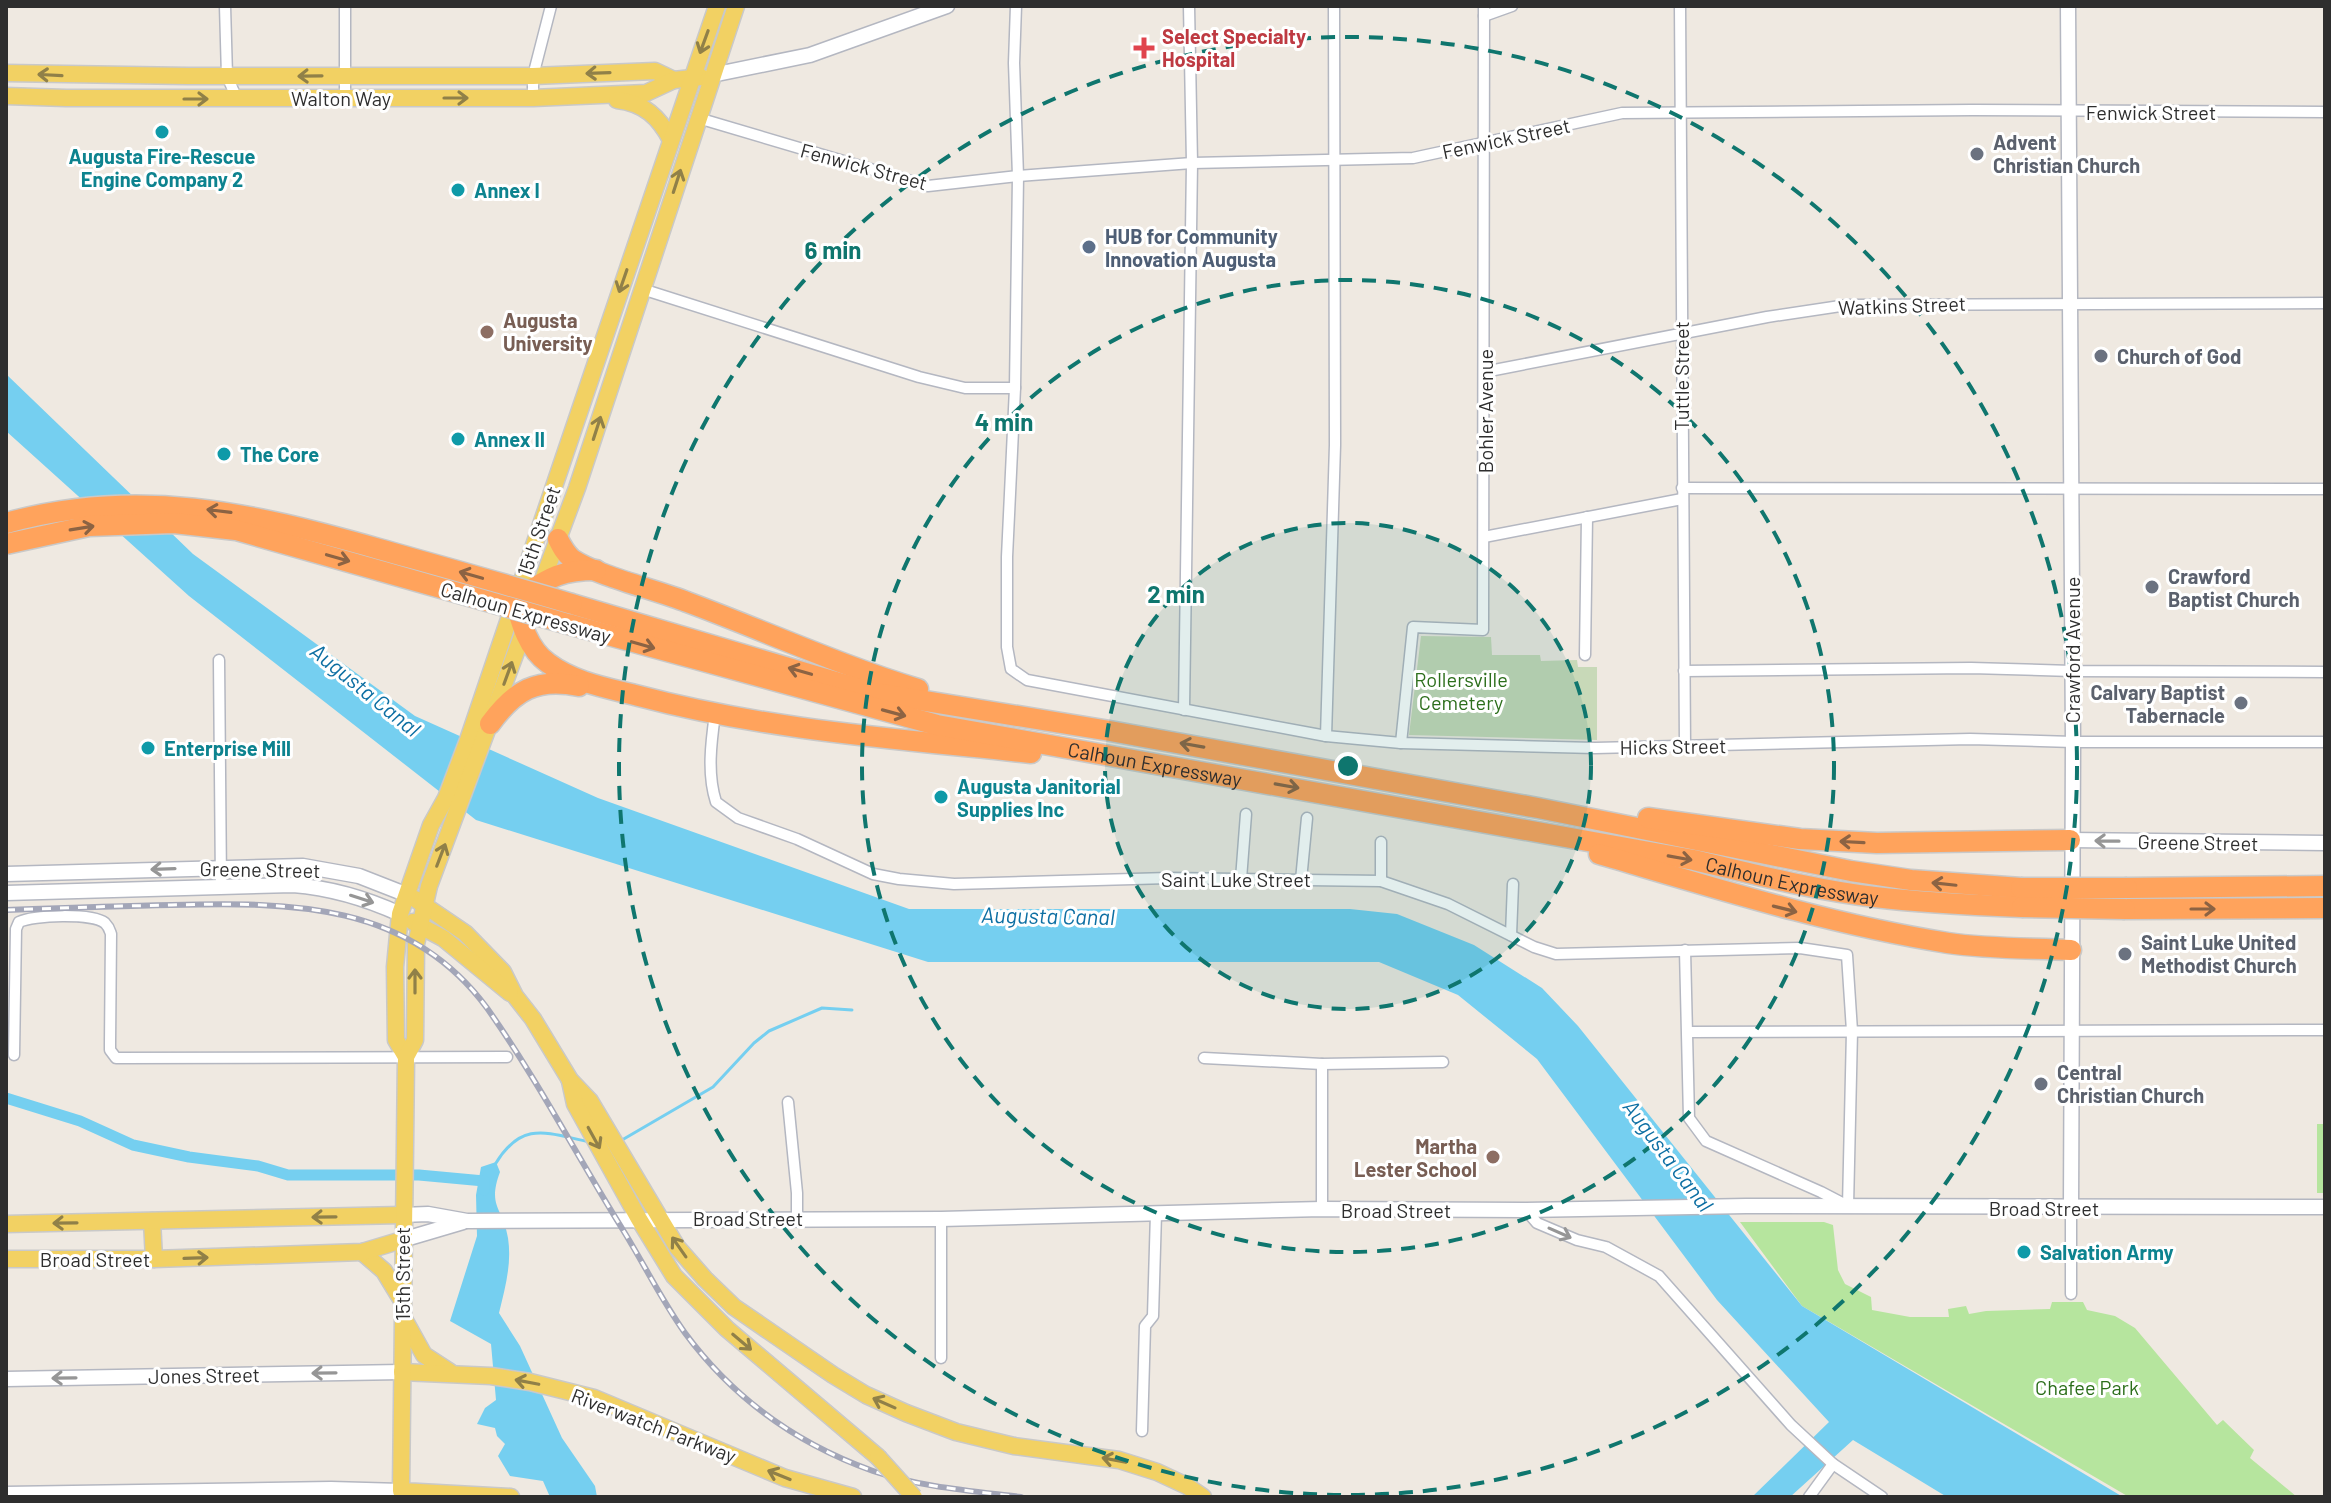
<svg xmlns="http://www.w3.org/2000/svg" width="2331" height="1503" font-family="Barlow,sans-serif">
<rect width="100%" height="100%" fill="#efe9e1"/>
<g fill="#b6e59e">
<rect x="2317" y="1124" width="8" height="69"/>
<polygon points="1740,1222 1824,1222 1833,1225 1838,1270 1845,1284 1871,1297 1872,1310 1910,1317 1949,1317 1948,1309 1966,1306 1969,1314 1986,1311 2050,1309 2052,1302 2083,1302 2087,1310 2115,1316 2135,1328 2217,1425 2223,1420 2254,1450 2250,1458 2297,1497 2129,1497 1802,1306"/>
</g>
<polygon fill="#c8d9b8" points="1421,636 1491,637 1492,655 1540,655 1541,661 1577,660 1578,667 1597,667 1597,740 1409,735"/>
<g fill="#75cff0">
<polygon points="6,374 193,554 415,716 598,798 909,909 1350,909 1397,914 1474,945 1542,988 1578,1026 1802,1306 2123,1497 1947,1497 1853,1440 1790,1497 1752,1497 1829,1422 1717,1300 1537,1059 1458,995 1379,962 928,962 476,820 189,596 6,431"/>
<path d="M496 1162 500 1172C487 1207 503 1207 508 1238 512 1264 505 1288 499 1313L520 1346 562 1438 595 1486 597 1497H550L543 1481 510 1476 498 1456 505 1444 497 1436 495 1428 477 1424 485 1408 496 1400 491 1344 450 1321 477 1236 476 1195 481 1167Z"/>
</g>
<g fill="none" stroke-linecap="round" stroke-linejoin="round">
<g stroke="#75cff0" stroke-width="3">
<polyline points="622,1140 713,1087 754,1043 769,1031 822,1008 852,1010"/>
<path d="M496 1163C523 1119 549 1134 590 1142"/>
</g>
<polyline stroke="#75cff0" stroke-width="11" points="6,1098 80,1121 133,1145 189,1157 258,1166 288,1175 419,1175 484,1181 484,1190"/>
<g stroke="#b4b7c1" stroke-width="13">
<g id="minor">
<polyline points="225,6 227,76 237,99"/>
<polyline points="345,6 345,98"/>
<polyline points="1016,6 1014,63 1018,176 1015,388 1007,557 1007,647 1011,669 1027,680 1326,736 1401,743 1595,748 1970,739 2073,742 2325,742"/>
<polyline points="1680,6 1685,746"/>
<polyline points="1484,16 1512,6"/>
<polyline points="533,98 533,76 551,6"/>
<polyline points="698,118 928,186 1018,176 1192,163 1413,158 1622,113 1972,110 2325,112"/>
<polyline points="642,289 919,377 965,388 1015,388"/>
<polyline points="1484,372 1767,317 1847,305 2325,303"/>
<polyline points="1682,488 2325,489"/>
<polyline points="1484,537 1682,499"/>
<polyline points="1585,655 1587,517"/>
<polyline points="219,660 221,886"/>
<polyline points="1684,671 1971,668 2072,671 2325,672"/>
<polyline points="1184,710 1192,163 1189,6"/>
<path d="M715 714C711 743 707 774 716 802L738 818 797 839 873 874 899 879 954 884 1169 878 1381 881 1448 904 1534 947 1556 954 1800 948 1847 955 1852 1031 1848 1206"/>
<polyline points="1326,736 1335,445 1334,6"/>
<polyline points="1401,743 1413,627 1483,630 1484,6"/>
<polyline points="1381,842 1381,881"/>
<polyline points="1241,879 1246,814"/>
<polyline points="1301,880 1307,818"/>
<polyline points="1511,935 1513,884"/>
<polyline points="1685,950 1689,1118 1706,1141 1821,1192 1846,1205"/>
<polyline points="1688,1032 2325,1030"/>
<path d="M14 1055 16 929 19 922C33 915 92 913 105 923 109 927 109 928 111 934L110 1044V1050L116 1058 507 1057"/>
<polyline points="1204,1058 1322,1064 1443,1062"/>
<polyline points="788,1102 797,1193 797,1218"/>
<polyline points="2071,1208 2071,1294"/>
<polyline points="1322,1209 1322,1064"/>
<polyline points="1526,1210 1537,1223 1577,1240 1606,1247 1659,1276 1791,1425 1833,1464 1882,1497"/>
<polyline points="941,1358 941,1219"/>
<polyline points="1142,1431 1145,1326 1153,1316 1156,1213"/>
<polyline points="1809,1497 1833,1464"/>
</g>
</g>
<g stroke="#b4b7c1" stroke-width="17">
<g id="tertiary">
<polyline points="2068,6 2073,742 2071,1208"/>
<polyline points="2070,840 2325,843"/>
</g>
</g>
<g stroke="#b4b7c1" stroke-width="17">
<g id="secondary">
<polyline points="712,75 810,55 947,6"/>
<polyline points="6,874 303,866 359,876 405,894"/>
<path d="M6 893 293 885C331 888 365 898 400 914"/>
<polyline points="402,1215 428,1214 467,1221 941,1219 1322,1209 1526,1210 1746,1206 2325,1207"/>
<polyline points="402,1240 463,1222"/>
<polyline points="6,1379 402,1372"/>
<polyline points="6,1494 331,1489 401,1491"/>
</g>
</g>
<g stroke="#c9c9c9" stroke-width="19">
<g id="primary">
<polyline points="6,73 188,76 533,76 655,71 674,80"/>
<polyline points="6,96 66,98 533,98 646,93 674,80 701,77"/>
<path d="M617 100C644 103 659 117 671 140"/>
<polyline points="415,899 465,933 503,972 515,996 533,1019 570,1080 590,1101 677,1247 705,1279 734,1307 833,1375 866,1395 906,1413 956,1432 1014,1446 1119,1460 1157,1472 1187,1486 1203,1497"/>
<polyline points="413,922 443,938 510,993"/>
<polyline points="406,1057 396,1040 395,967 400,914 431,825 446,798 468,740 717,6"/>
<polyline points="570,1081 575,1104 639,1219 674,1276 727,1329 878,1457"/>
<polyline points="152,1221 154,1259"/>
<polyline points="6,1224 402,1215"/>
<polyline points="362,1252 384,1271 401,1299"/>
<polyline points="6,1259 154,1259 362,1252 402,1240"/>
<polyline points="404,1319 424,1355 450,1372"/>
<polyline points="402,1372 491,1376 530,1382 594,1398 785,1478 853,1497"/>
<polyline points="511,1497 401,1491 406,1057 415,1040 416,944 429,886 577,488 736,6"/>
</g>
</g>
<g stroke="#c9c9c9" stroke-width="23">
<g id="motorway">
<path d="M558 539C562 547 565 553 572 559 597 576 657 590 687 602 765 631 839 665 918 689"/>
<path d="M596 570C557 570 547 580 515 600 521 623 528 649 548 663 575 683 608 688 639 696 767 730 900 739 1031 753"/>
<polyline points="572,604 870,692 1110,731 1538,808 1851,871 1911,880 2021,888"/>
<path id="s1" d="M568 624 937 725 1694 860C1754 874 1814 890 1875 897 1924 903 1973 905 2022 907"/>
<path d="M490 724C514 691 536 677 579 686"/>
<polyline points="1648,818 1800,839 1877,843 2070,840"/>
<path d="M1599 854C1715 888 1828 924 1948 943 1988 949 2030 948 2071 950"/>
<polyline points="2127,888 2325,886"/>
<polyline points="2125,909 2325,908"/>
</g>
</g>
<use href="#minor" stroke="#fff" stroke-width="10"/>
<use href="#tertiary" stroke="#fff" stroke-width="14"/>
<use href="#secondary" stroke="#fff" stroke-width="14"/>
<use href="#primary" stroke="#f2d163" stroke-width="16"/>
<use href="#motorway" stroke="#ffa35c" stroke-width="20"/>
<g stroke="#a3a6b8" stroke-width="6">
<path id="rail" d="M6 910C61 908 116 906 171 905 291 902 409 902 487 1008 537 1079 577 1156 623 1230 644 1264 662 1301 685 1333 733 1398 797 1444 873 1471 920 1487 972 1491 1021 1497"/>
</g>
<use href="#rail" stroke="#fff" stroke-width="3" stroke-dasharray="9" stroke-linecap="butt"/>
<g stroke="#c9c9c9" stroke-width="19" stroke-linecap="butt">
<polyline id="primary-bridge" points="878,1457 914,1497"/>
</g>
<g stroke="#c9c9c9" stroke-width="23" stroke-linecap="butt">
<g id="motorway-bridge">
<path d="M6 523C138 486 251 513 379 549 443 567 508 585 572 604"/>
<polyline points="6,544 89,526 174,523 236,530 568,624"/>
<polyline points="2021,888 2127,888"/>
<polyline points="2022,907 2125,909"/>
</g>
</g>
<use href="#primary-bridge" stroke="#f2d163" stroke-width="16"/>
<use href="#motorway-bridge" stroke="#ffa35c" stroke-width="20"/>
</g>
<defs><path id="oneway-shaft" d="M-6 0H5M1.5-3L5.5 0L1.5 3" fill="none" stroke-width="1.6" stroke-linecap="round" stroke-linejoin="round" transform="scale(2)"/></defs>
<g stroke="#908048">
<use href="#oneway-shaft" transform="translate(704 42) rotate(110)"/>
<use href="#oneway-shaft" transform="translate(598 73) rotate(178)"/>
<use href="#oneway-shaft" transform="translate(50 75) rotate(-177)"/>
<use href="#oneway-shaft" transform="translate(310 76) rotate(179)"/>
<use href="#oneway-shaft" transform="translate(456 98)"/>
<use href="#oneway-shaft" transform="translate(196 99)"/>
<use href="#oneway-shaft" transform="translate(677 181) rotate(-72)"/>
<use href="#oneway-shaft" transform="translate(623 281) rotate(109)"/>
<use href="#oneway-shaft" transform="translate(597 428) rotate(-72)"/>
<use href="#oneway-shaft" transform="translate(508 673) rotate(-70)"/>
<use href="#oneway-shaft" transform="translate(441 855) rotate(-69)"/>
<use href="#oneway-shaft" transform="translate(415 981) rotate(-90)"/>
<use href="#oneway-shaft" transform="translate(594 1138) rotate(61)"/>
<use href="#oneway-shaft" transform="translate(324 1217) rotate(179)"/>
<use href="#oneway-shaft" transform="translate(65 1223) rotate(179)"/>
<use href="#oneway-shaft" transform="translate(679 1247) rotate(-125)"/>
<use href="#oneway-shaft" transform="translate(196 1258) rotate(-2)"/>
<use href="#oneway-shaft" transform="translate(742 1342) rotate(40)"/>
<use href="#oneway-shaft" transform="translate(527 1382) rotate(-169)"/>
<use href="#oneway-shaft" transform="translate(884 1403) rotate(-156)"/>
<use href="#oneway-shaft" transform="translate(1114 1460) rotate(-169)"/>
<use href="#oneway-shaft" transform="translate(779 1475) rotate(-158)"/>
</g>
<g stroke="#8c6343">
<use href="#oneway-shaft" transform="translate(219 511) rotate(-173)"/>
<use href="#oneway-shaft" transform="translate(82 528) rotate(-9)"/>
<use href="#oneway-shaft" transform="translate(338 558) rotate(16)"/>
<use href="#oneway-shaft" transform="translate(471 575) rotate(-164)"/>
<use href="#oneway-shaft" transform="translate(643 645) rotate(16)"/>
<use href="#oneway-shaft" transform="translate(800 671) rotate(-164)"/>
<use href="#oneway-shaft" transform="translate(894 713) rotate(15)"/>
<use href="#oneway-shaft" transform="translate(1192 745) rotate(-170)"/>
<use href="#oneway-shaft" transform="translate(1287 786) rotate(10)"/>
<use href="#oneway-shaft" transform="translate(1852 842) rotate(-177)"/>
<use href="#oneway-shaft" transform="translate(1680 858) rotate(10)"/>
<use href="#oneway-shaft" transform="translate(1944 884) rotate(-174)"/>
<use href="#oneway-shaft" transform="translate(1785 909) rotate(14)"/>
<use href="#oneway-shaft" transform="translate(2203 909)"/>
</g>
<g stroke="#969696">
<use href="#oneway-shaft" transform="translate(2107 841) rotate(-179)"/>
<use href="#oneway-shaft" transform="translate(163 869) rotate(178)"/>
<use href="#oneway-shaft" transform="translate(362 899) rotate(18)"/>
<use href="#oneway-shaft" transform="translate(1560 1233) rotate(24)"/>
<use href="#oneway-shaft" transform="translate(324 1373) rotate(179)"/>
<use href="#oneway-shaft" transform="translate(64 1378) rotate(179)"/>
</g>
<circle cx="1348" cy="766" r="243" fill="#0f766e" fill-opacity=".12"/>
<g fill="none" stroke="#0f766e" stroke-width="4" stroke-dasharray="14 10">
<circle cx="1348" cy="766" r="243"/>
<circle cx="1348" cy="766" r="486"/>
<circle cx="1348" cy="766" r="729"/>
</g>
<path fill="#e0444e" stroke="#fff" stroke-width="3" d="M1140 36h8v8h8v8h-8v8h-8v-8h-8v-8h8z"/>
<g fill="#0f9aa8" stroke="#fff" stroke-width="3">
<circle cx="162" cy="132" r="8"/>
<circle cx="458" cy="190" r="8"/>
<circle cx="458" cy="439" r="8"/>
<circle cx="224" cy="454" r="8"/>
<circle cx="148" cy="748" r="8"/>
<circle cx="941" cy="797" r="8"/>
<circle cx="2024" cy="1252" r="8"/>
</g>
<g fill="#6b7280" stroke="#fff" stroke-width="3">
<circle cx="1977" cy="154" r="8"/>
<circle cx="2101" cy="356" r="8"/>
<circle cx="2152" cy="587" r="8"/>
<circle cx="2241" cy="703" r="8"/>
<circle cx="2125" cy="954" r="8"/>
<circle cx="2041" cy="1084" r="8"/>
</g>
<circle fill="#5c6f8a" stroke="#fff" stroke-width="3" cx="1089" cy="247" r="8"/>
<g fill="#8d6e63" stroke="#fff" stroke-width="3">
<circle cx="487" cy="332" r="8"/>
<circle cx="1493" cy="1157" r="8"/>
</g>
<g text-anchor="middle" dominant-baseline="central" stroke-width="6" stroke-linejoin="round" paint-order="stroke">
<g font-size="20" font-weight="bold" fill="#be3a42" stroke="#fff" text-anchor="start">
<text x="1162" y="36">Select Specialty<tspan x="1162" dy="23">Hospital</tspan></text>
</g>
<g font-size="20" fill="#2e2e2e" stroke="#fff">
<text x="341" y="98">Walton Way</text>
<text x="2151" y="112">Fenwick Street</text>
<text transform="translate(1506 138) rotate(-12)">Fenwick Street</text>
<text transform="translate(864 166) rotate(15)">Fenwick Street</text>
<text transform="translate(1902 305) rotate(-2)">Watkins Street</text>
<text transform="translate(1681 376) rotate(-90)">Tuttle Street</text>
<text transform="translate(1485 411) rotate(-90)">Bohler Avenue</text>
<text transform="translate(538 531) rotate(-71)">15th Street</text>
<text transform="translate(526 612) rotate(16)">Calhoun Expressway</text>
<text transform="translate(2072 650) rotate(-90)">Crawford Avenue</text>
<text transform="translate(1673 746) rotate(-1)">Hicks Street</text>
<text stroke="none"><textPath href="#s1" startOffset="604">Calhoun Expressway</textPath></text>
<text transform="translate(2198 842) rotate(1)">Greene Street</text>
<text transform="translate(260 869) rotate(1)">Greene Street</text>
<text x="1236" y="879">Saint Luke Street</text>
<text stroke="none"><textPath href="#s1" startOffset="1252">Calhoun Expressway</textPath></text>
<text x="2044" y="1208">Broad Street</text>
<text x="1396" y="1210">Broad Street</text>
<text x="748" y="1218">Broad Street</text>
<text x="95" y="1259">Broad Street</text>
<text transform="translate(402 1274) rotate(-90)">15th Street</text>
<text transform="translate(204 1375) rotate(-1)">Jones Street</text>
<text transform="translate(654 1425) rotate(21)">Riverwatch Parkway</text>
</g>
<g font-size="20" font-weight="bold" fill="#5b616d" stroke="#fff" text-anchor="start">
<text x="1993" y="142">Advent<tspan x="1993" dy="23">Christian Church</tspan></text>
<text x="2117" y="356">Church of God</text>
<text x="2168" y="576">Crawford<tspan x="2168" dy="23">Baptist Church</tspan></text>
<text x="2225" y="692" text-anchor="end">Calvary Baptist<tspan x="2225" dy="23">Tabernacle</tspan></text>
<text x="2141" y="942">Saint Luke United<tspan x="2141" dy="23">Methodist Church</tspan></text>
<text x="2057" y="1072">Central<tspan x="2057" dy="23">Christian Church</tspan></text>
</g>
<g font-size="20" font-weight="bold" fill="#0d838f" stroke="#fff" text-anchor="start">
<text x="162" y="156" text-anchor="middle">Augusta Fire-Rescue<tspan x="162" dy="23">Engine Company 2</tspan></text>
<text x="474" y="190">Annex I</text>
<text x="474" y="439">Annex II</text>
<text x="240" y="454">The Core</text>
<text x="164" y="748">Enterprise Mill</text>
<text x="957" y="786">Augusta Janitorial<tspan x="957" dy="23">Supplies Inc</tspan></text>
<text x="2040" y="1252">Salvation Army</text>
</g>
<g font-size="20" font-weight="bold" fill="#4e5e75" stroke="#fff" text-anchor="start">
<text x="1105" y="236">HUB for Community<tspan x="1105" dy="23">Innovation Augusta</tspan></text>
</g>
<g font-size="20" font-weight="bold" fill="#785e54" stroke="#fff" text-anchor="start">
<text x="503" y="320">Augusta<tspan x="503" dy="23">University</tspan></text>
<text x="1477" y="1146" text-anchor="end">Martha<tspan x="1477" dy="23">Lester School</tspan></text>
</g>
<g font-size="20" fill="#2c6e1b" stroke="#fff">
<text x="1461" y="679">Rollersville<tspan x="1461" dy="23">Cemetery</tspan></text>
<text x="2087" y="1387">Chafee Park</text>
</g>
<g font-size="22" font-style="italic" fill="#0d6fa3" stroke="#fff">
<text transform="translate(366 689) rotate(39)">Augusta Canal</text>
<text transform="translate(1048 915) rotate(1)">Augusta Canal</text>
<text transform="translate(1669 1155) rotate(53)">Augusta Canal</text>
</g>
</g>
<circle cx="1348" cy="766" r="12" fill="#0f766e" stroke="#fff" stroke-width="4"/>
<g font-size="24" text-anchor="middle" font-weight="bold" fill="#0f766e" stroke="#fff" stroke-width="6" stroke-linejoin="round" paint-order="stroke">
<text x="833" y="259">6 min</text>
<text x="1004" y="431">4 min</text>
<text x="1176" y="603">2 min</text>
</g>
<rect width="2331" height="1503" fill="none" stroke="#2e2e2e" stroke-width="16"/>
</svg>
